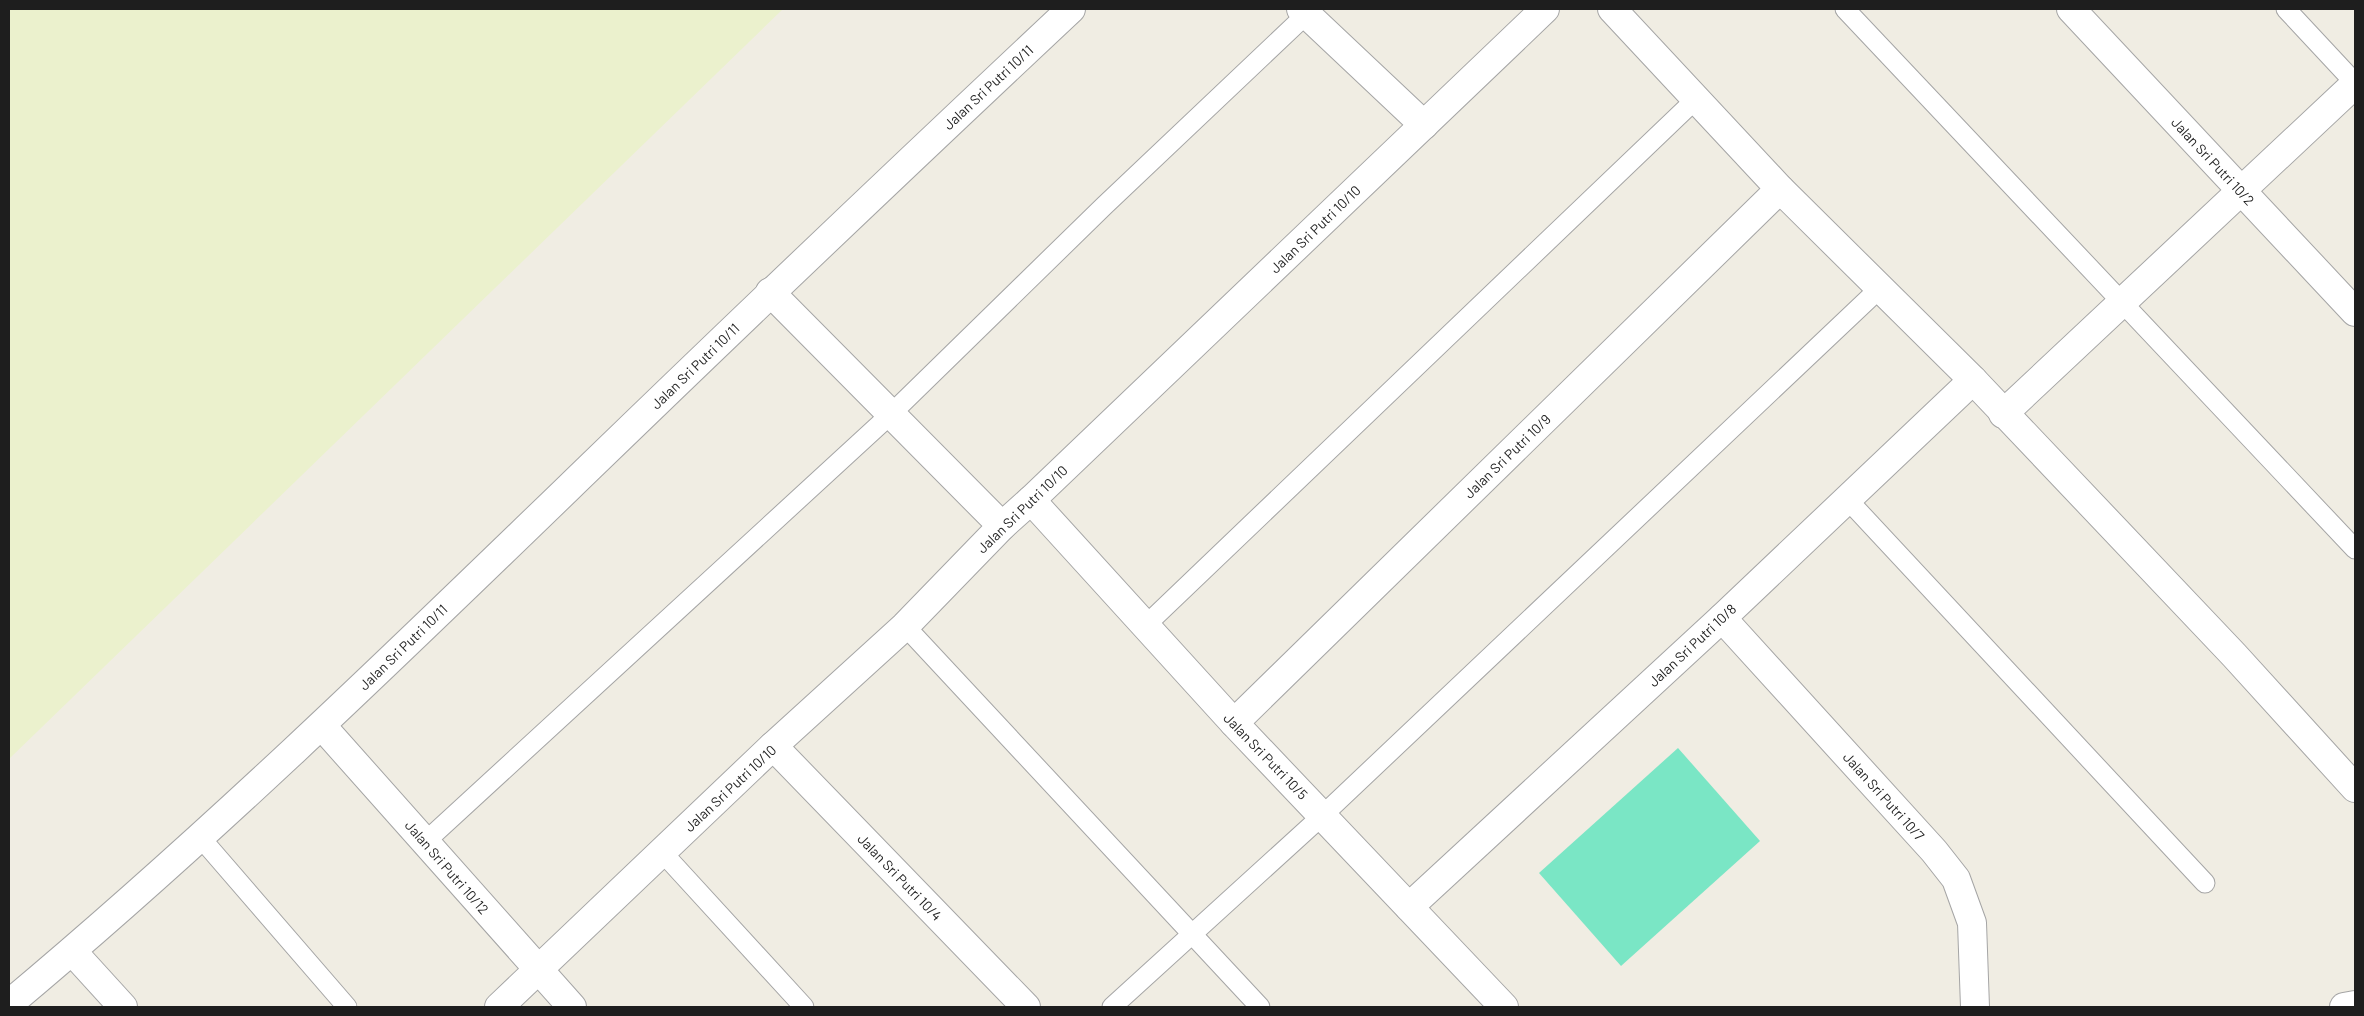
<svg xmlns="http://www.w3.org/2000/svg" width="2364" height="1016" font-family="Barlow,sans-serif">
<rect width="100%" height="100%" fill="#f0ede3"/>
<polygon fill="#ebf1cd" points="9,9 783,9 9,759"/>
<polygon fill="#7ae6c5" points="1678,748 1760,841 1621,966 1539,873"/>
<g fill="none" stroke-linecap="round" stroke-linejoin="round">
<g stroke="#a5a5a5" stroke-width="21">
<g id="service">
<polyline points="1845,9 2355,549"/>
<polyline points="2286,9 2355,83"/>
<polyline points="1847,499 2205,883"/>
<polyline points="905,626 1260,1007"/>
<polyline points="1145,626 1696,99"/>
<polyline points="200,837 347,1007"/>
<polyline points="425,842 891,414 1104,206 1312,9"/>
<polyline points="662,852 804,1007"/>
<polyline points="1112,1007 1323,815 1880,288"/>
</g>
</g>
<g stroke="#a5a5a5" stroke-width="30">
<g id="minor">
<polyline points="1301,9 1424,125"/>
<polyline points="1612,9 1780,189 1973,380 2234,655 2355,788"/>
<polyline points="2071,9 2355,312"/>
<polyline points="770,292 1002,526"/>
<polyline points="2003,414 2355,84"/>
<polyline points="1031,500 1234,723 1504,1007"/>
<polyline points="1722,618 1934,851 1956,879 1972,923 1975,1007"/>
<polyline points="1234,723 1780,189"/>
<polyline points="322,726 572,1007"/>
<polyline points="773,746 1026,1007"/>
<polyline points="1409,907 1722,618 1973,380"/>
<polyline points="72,951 123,1007"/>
<path d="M9 1004C211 835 400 651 589 468 748 314 909 161 1071 9"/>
<polyline points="499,1007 773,746 905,626 1002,526 1031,500 1545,9"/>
<polyline points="2344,1007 2355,1005"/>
</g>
</g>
<use href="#service" stroke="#fff" stroke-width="19"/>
<use href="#minor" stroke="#fff" stroke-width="28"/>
</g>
<g text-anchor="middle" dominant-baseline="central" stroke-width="5" stroke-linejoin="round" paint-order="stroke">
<g font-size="14" fill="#1e1e1e" stroke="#fff">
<text transform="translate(988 87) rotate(-43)">Jalan Sri Putri 10/11</text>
<text transform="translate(2213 161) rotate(47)">Jalan Sri Putri 10/2</text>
<text transform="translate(1315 229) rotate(-44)">Jalan Sri Putri 10/10</text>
<text transform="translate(695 366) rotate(-44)">Jalan Sri Putri 10/11</text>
<text transform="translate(1507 456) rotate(-44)">Jalan Sri Putri 10/9</text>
<text transform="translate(1022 509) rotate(-44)">Jalan Sri Putri 10/10</text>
<text transform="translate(1692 645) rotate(-43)">Jalan Sri Putri 10/8</text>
<text transform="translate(403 647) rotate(-44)">Jalan Sri Putri 10/11</text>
<text transform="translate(1266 756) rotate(46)">Jalan Sri Putri 10/5</text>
<text transform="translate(730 788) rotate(-43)">Jalan Sri Putri 10/10</text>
<text transform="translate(1884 796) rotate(48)">Jalan Sri Putri 10/7</text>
<text transform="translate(447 867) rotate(49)">Jalan Sri Putri 10/12</text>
<text transform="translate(900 877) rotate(46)">Jalan Sri Putri 10/4</text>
</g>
</g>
<rect width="2364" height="1016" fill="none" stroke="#1e1e1e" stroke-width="20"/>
</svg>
